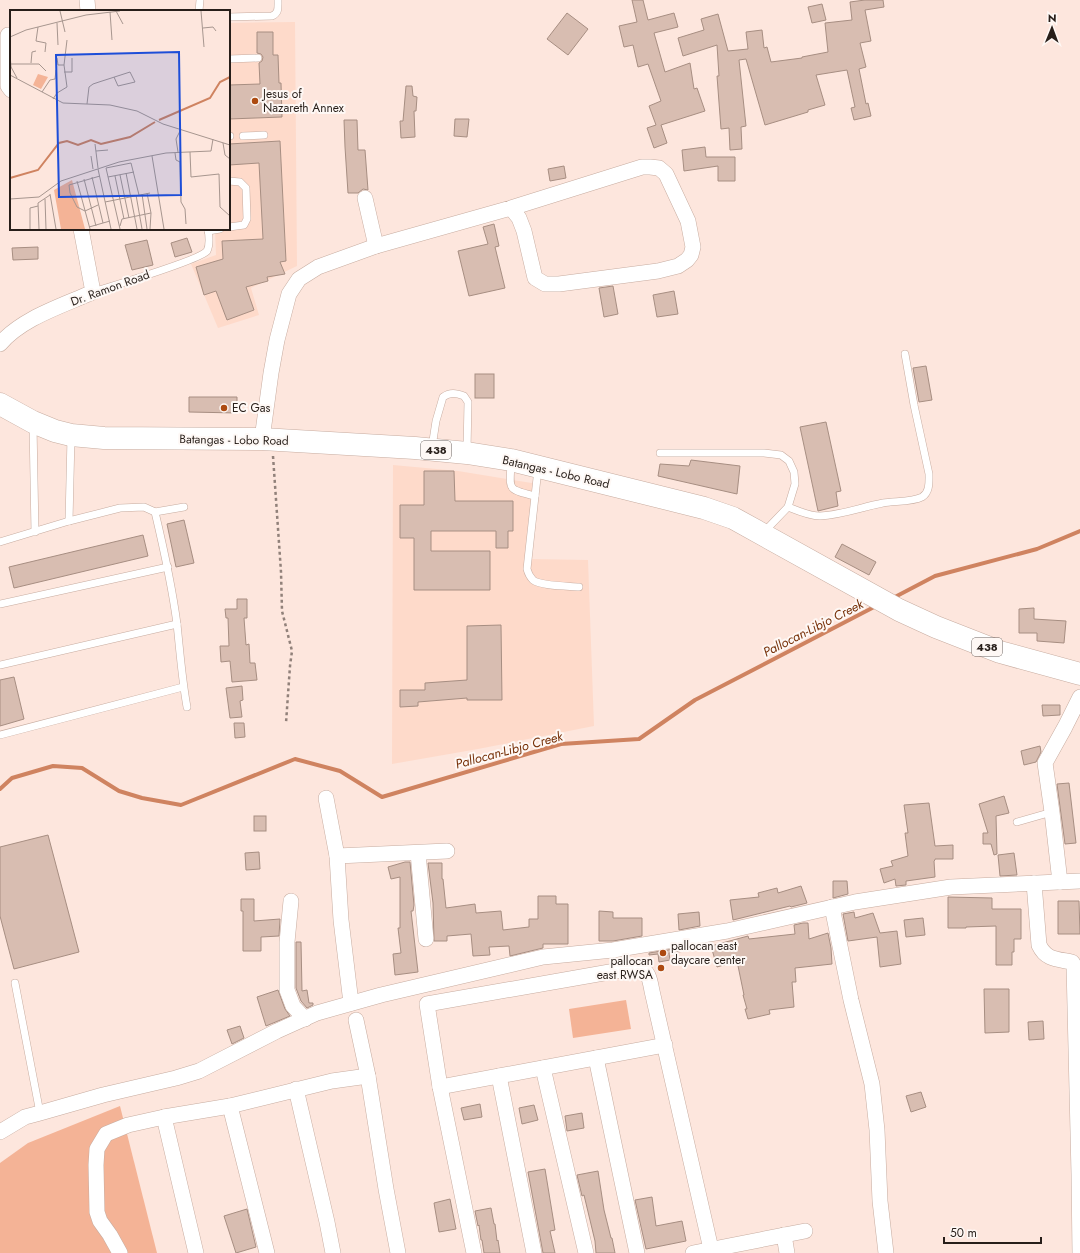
<svg xmlns="http://www.w3.org/2000/svg" width="1080" height="1253" font-family="Jost,sans-serif">
<rect width="100%" height="100%" fill="#fde6dd"/>
<g fill="#fedaca">
<polygon points="295,22 297,266 251,288 259,315 218,328 191,264 216,255 215,229 229,229 229,23"/>
<polygon points="393,465 458,471 538,484 529,559 588,560 594,726 478,749 392,764"/>
</g>
<g fill="#f4b396">
<polygon points="626,1000 631,1029 573,1038 569,1009"/>
<polygon points="120,1106 157,1253 0,1253 0,1163 28,1143"/>
</g>
<g fill="none" stroke-linecap="round" stroke-linejoin="round">
<g stroke="#cf8360" stroke-width="4">
<polyline points="893,598 935,576 1037,549 1080,531"/>
<polyline points="0,789 12,778 53,766 82,768 119,791 142,798 181,805 295,759 340,771 382,797 561,744 639,739 695,700 876,606"/>
</g>
</g>
<g fill="#d8bdb1" stroke="#a78e82">
<polygon points="632,0 643,0 648,20 674,13 678,27 654,33 665,72 690,63 694,89 697,88 705,111 661,125 667,143 654,148 647,128 656,125 649,106 661,101 648,64 638,67 633,45 624,47 619,26 637,22"/>
<polygon points="865,0 883,0 884,7 865,10 871,41 860,43 866,67 859,69 866,104 868,103 871,116 854,120 851,108 855,107 847,70 816,75 825,105 808,110 808,112 765,125 746,59 739,60 746,126 741,127 742,149 730,150 729,128 721,129 717,76 719,76 717,45 683,56 678,38 704,30 701,19 718,14 728,51 748,49 746,32 762,30 764,48 767,47 771,62 802,58 802,57 828,52 825,23 852,20 850,2"/>
<polygon points="822,4 826,20 812,23 808,7"/>
<polygon points="567,13 588,29 568,55 547,39"/>
<polygon points="257,32 273,32 273,55 278,55 279,83 281,83 282,117 229,119 229,85 260,84 259,63 262,61 263,57 261,54 257,53"/>
<polygon points="406,86 412,86 413,96 417,97 416,111 414,111 415,137 401,138 400,121 403,121"/>
<polygon points="455,119 469,119 467,137 454,136"/>
<polygon points="344,120 357,120 358,150 365,150 368,190 363,189 358,193 348,193 345,147"/>
<polygon points="280,141 286,261 280,262 285,274 267,277 268,281 246,287 254,310 227,320 216,291 204,295 196,267 223,259 222,241 263,239 259,163 229,165 229,144"/>
<polygon points="705,147 706,157 735,157 735,181 718,181 718,166 684,171 682,150"/>
<polygon points="564,166 566,178 550,181 548,169"/>
<polygon points="494,224 499,246 495,247 505,288 469,296 458,251 488,244 483,227"/>
<polygon points="187,238 192,252 175,257 171,243"/>
<polygon points="147,240 153,265 132,270 125,245"/>
<polygon points="38,247 38,259 13,260 12,248"/>
<polygon points="613,286 618,314 604,317 599,288"/>
<polygon points="674,291 678,314 657,317 653,295"/>
<polygon points="926,366 932,400 919,402 913,368"/>
<rect x="475" y="374" width="19" height="24"/>
<polygon points="189,397 237,397 237,413 189,412"/>
<polygon points="826,422 841,491 836,492 838,506 818,511 800,427"/>
<polygon points="691,460 740,466 737,494 658,476 660,464 689,466"/>
<polygon points="424,471 454,471 455,501 513,501 513,531 508,531 508,548 496,548 496,531 431,531 431,551 490,551 490,590 414,590 414,538 400,538 400,505 424,505"/>
<polygon points="184,520 194,563 176,567 167,524"/>
<polygon points="143,535 148,556 14,588 9,567"/>
<polygon points="842,544 876,562 869,575 835,557"/>
<polygon points="237,599 247,599 247,618 244,618 246,645 249,644 250,663 255,663 257,680 232,682 230,661 221,662 220,646 229,646 228,618 226,618 225,609 237,609"/>
<polygon points="1034,608 1034,619 1066,621 1064,643 1037,641 1037,633 1019,633 1019,609"/>
<polygon points="501,625 502,700 467,700 467,698 418,702 418,706 400,707 400,690 425,690 425,683 467,680 467,626"/>
<polygon points="14,677 24,719 0,726 0,680"/>
<polygon points="242,686 243,700 240,701 242,717 230,718 226,688"/>
<polygon points="1042,705 1060,705 1060,715 1043,716"/>
<polygon points="234,723 244,723 245,737 235,738"/>
<polygon points="1040,746 1041,752 1036,762 1024,765 1021,751"/>
<polygon points="1069,783 1076,843 1065,844 1057,784"/>
<polygon points="1004,796 1009,813 996,816 997,854 994,855 991,844 983,844 983,833 988,833 979,804"/>
<polygon points="929,803 935,846 953,845 953,859 935,859 935,860 934,861 935,877 906,881 906,885 896,886 895,879 884,883 880,869 893,866 891,861 908,856 905,833 908,833 904,805"/>
<rect x="254" y="816" width="12" height="15"/>
<polygon points="48,835 79,952 14,969 0,916 0,847"/>
<polygon points="259,852 260,869 246,870 245,853"/>
<polygon points="1014,853 1017,875 1000,876 998,855"/>
<polygon points="405,862 410,862 414,905 413,911 411,911 418,972 395,975 393,954 401,953 398,928 400,928 400,877 391,879 388,867"/>
<polygon points="428,863 442,863 442,879 443,879 446,908 475,904 476,913 501,911 503,930 529,927 529,919 538,919 538,896 556,896 556,904 568,904 568,944 543,944 543,948 510,956 509,946 489,947 490,955 473,956 471,934 447,936 447,941 434,941 433,903"/>
<polygon points="833,881 847,881 848,894 833,898"/>
<polygon points="801,886 807,903 791,907 790,906 733,920 730,900 759,897 758,893 777,888 778,893"/>
<polygon points="948,897 992,898 992,909 1021,909 1021,939 1014,939 1014,952 1012,952 1012,965 996,965 996,926 966,927 966,928 948,928"/>
<polygon points="241,899 254,899 254,921 280,919 279,936 261,937 261,951 243,951 243,911 241,911"/>
<polygon points="1058,901 1079,901 1080,934 1058,934"/>
<polygon points="599,911 613,912 613,918 642,918 642,936 613,941 599,941"/>
<polygon points="699,912 700,926 679,930 678,914"/>
<polygon points="854,912 855,918 873,913 880,933 897,931 901,964 880,967 877,937 848,941 843,914"/>
<polygon points="923,918 925,935 906,937 904,920"/>
<polygon points="803,923 808,923 809,939 828,933 831,948 832,964 795,968 796,982 792,982 794,1007 769,1010 770,1014 748,1019 745,1009 747,1009 743,995 744,995 737,961 717,967 711,946 748,936 749,939 795,934 794,925"/>
<polygon points="296,942 301,942 302,991 307,990 309,1003 313,1003 313,1005 307,1008 301,1001 296,988"/>
<polygon points="686,947 686,951 669,953 670,960 659,962 658,954 649,955 649,953"/>
<polygon points="984,989 1009,989 1009,1032 985,1033"/>
<polygon points="278,990 285,1009 290,1016 266,1026 257,997"/>
<polygon points="1043,1021 1044,1039 1029,1040 1028,1022"/>
<polygon points="240,1026 244,1038 232,1044 227,1030"/>
<polygon points="921,1092 926,1107 911,1112 906,1096"/>
<polygon points="480,1104 482,1117 464,1120 461,1108"/>
<polygon points="534,1105 538,1120 522,1124 519,1108"/>
<polygon points="582,1113 584,1128 567,1131 565,1116"/>
<polygon points="545,1169 555,1230 550,1231 555,1253 543,1253 528,1172"/>
<polygon points="598,1171 604,1210 611,1238 612,1238 615,1253 596,1253 595,1241 584,1195 582,1196 577,1175"/>
<polygon points="652,1197 656,1226 682,1221 686,1241 646,1249 635,1200"/>
<polygon points="450,1199 456,1229 439,1232 434,1203"/>
<polygon points="491,1208 494,1224 495,1224 497,1241 498,1240 500,1253 484,1253 482,1240 481,1240 479,1225 478,1226 475,1211"/>
<polygon points="247,1209 256,1247 236,1253 224,1216"/>
</g>
<g fill="none" stroke-linecap="round" stroke-linejoin="round">
<g stroke="#c7aca0" stroke-width="8">
<g id="service">
<polyline points="199,11 200,0"/>
<path d="M229 17 272 16C279 13 278 8 278 0"/>
<polyline points="229,59 258,58"/>
<polyline points="229,136 230,136"/>
<polyline points="243,136 264,135"/>
<polyline points="229,181 240,182 246,188 247,219 244,225 229,227"/>
<polyline points="208,231 220,229"/>
<path d="M93 292C109 287 200 260 207 251 210 245 209 235 208 229"/>
<polyline points="33,425 35,532"/>
<path d="M432 447 436 421 443 397C450 392 456 393 464 396L468 402 467 450"/>
<polyline points="660,453 764,453 781,455 789,461 794,472 795,484 788,507 763,533"/>
<path d="M511 462C510 490 506 489 535 496"/>
<path d="M538 469 527 569C528 573 530 577 533 580 540 586 569 586 579 587"/>
<path d="M788 507C798 511 809 516 820 516 842 515 862 507 883 503 894 501 913 502 922 497 930 492 929 482 929 474L914 405 905 354"/>
<path d="M155 512C164 550 172 586 177 624 180 652 182 680 187 707"/>
<polyline points="69,521 71,437"/>
<polyline points="0,542 69,521 120,508 144,507 155,512 184,507"/>
<polyline points="0,604 168,567"/>
<polyline points="0,665 177,624"/>
<polyline points="0,735 183,687"/>
<polyline points="1017,822 1052,812"/>
<polyline points="15,983 40,1113"/>
</g>
</g>
<g stroke="#c7aca0" stroke-width="16">
<g id="minor">
<polyline points="87,0 88,11"/>
<polyline points="8,35 8,86 11,90"/>
<polyline points="365,198 376,246"/>
<path d="M0 344C22 318 62 306 93 292L81 229"/>
<polyline points="262,439 271,373 277,340 289,294 299,279 318,267 376,246 511,208 642,167 650,167 659,168 666,174 688,221 693,247 691,255 687,260 678,266 658,271 559,284 545,284 535,278 524,231 519,218 511,208"/>
<polyline points="326,798 337,856 341,920 351,1003"/>
<polyline points="418,853 426,939"/>
<polyline points="337,856 447,851"/>
<polyline points="1060,882 1052,812 1045,763 1065,727 1080,697"/>
<path d="M1034 883 1039 945C1046 960 1057 959 1072 962L1074 965 1079 1174 1080 1253"/>
<polyline points="291,901 287,942 287,990 293,1006 305,1019"/>
<polyline points="832,907 851,1000 872,1084 877,1130 880,1201 886,1253"/>
<polyline points="356,1020 368,1076 386,1189 398,1253"/>
<polyline points="596,1058 637,1253"/>
<polyline points="543,1068 586,1253"/>
<polyline points="499,1076 534,1253"/>
<polyline points="440,1087 665,1045"/>
<polyline points="296,1089 327,1222 333,1253"/>
<polyline points="230,1106 267,1253"/>
<polyline points="164,1117 196,1253"/>
<polyline points="0,1132 25,1117 40,1113 103,1095 176,1078 199,1071 277,1031 317,1013 381,995 543,957 613,950 727,931 855,902 951,887 1080,881"/>
<polyline points="784,1235 787,1253"/>
<polyline points="120,1253 110,1235 100,1221 97,1212 96,1165 97,1149 106,1134 128,1125 164,1117 230,1106 332,1081 368,1076"/>
<path d="M474 1253 440 1087 427 1004 638 967C649 970 650 981 652 991L711 1249"/>
<polyline points="693,1253 805,1231"/>
</g>
</g>
<g stroke="#c7aca0" stroke-width="23">
<polyline id="primary" points="0,404 33,422 55,431 71,435 104,438 262,439 415,448 467,453 511,460 704,508 733,518 899,610 936,627 1000,652 1080,674"/>
</g>
<polyline stroke="#91817a" stroke-width="2.5" stroke-dasharray="3 3" stroke-linecap="butt" points="273,456 281,572 282,611 292,651 290,666 286,723"/>
<use href="#service" stroke="#fff" stroke-width="7"/>
<use href="#minor" stroke="#fff" stroke-width="15"/>
<use href="#primary" stroke="#fff" stroke-width="22"/>
</g>
<g fill="#ad4a10" stroke="#fef8f5" stroke-width="1.5">
<circle cx="255" cy="101" r="4"/>
<circle cx="224" cy="408" r="4"/>
<circle cx="663" cy="953" r="4"/>
<circle cx="661" cy="968" r="4"/>
</g>
<g text-anchor="middle" dominant-baseline="central" stroke-width="4" stroke-linejoin="round" paint-order="stroke">
<g fill="#fef8f5" stroke="#685f5b" stroke-width="1">
<rect x="421" y="441" width="30" height="18" rx="3"/>
<rect x="972" y="638" width="30" height="18" rx="3"/>
</g>
<g font-size="11" font-weight="bold" fill="#271e19">
<text x="436" y="450">438</text>
<text x="987" y="647">438</text>
</g>
<g font-size="12" fill="#271e19" stroke="#fef8f5" text-anchor="start">
<text x="263" y="94">Jesus of<tspan x="263" dy="14">Nazareth Annex</tspan></text>
<text x="232" y="408">EC Gas</text>
<text x="671" y="946">pallocan east<tspan x="671" dy="14">daycare center</tspan></text>
<text x="653" y="961" text-anchor="end">pallocan<tspan x="653" dy="14">east RWSA</tspan></text>
</g>
<g font-size="12" fill="#271e19" stroke="#fef8f5">
<text transform="translate(110 288) rotate(-20)">Dr. Ramon Road</text>
<text transform="translate(234 440) rotate(1)">Batangas - Lobo Road</text>
<text transform="translate(556 472) rotate(13)">Batangas - Lobo Road</text>
</g>
<g font-size="13" font-style="italic" fill="#773109" stroke="#fef8f5">
<text transform="translate(813 628) rotate(-27)">Pallocan-Libjo Creek</text>
<text transform="translate(509 750) rotate(-15)">Pallocan-Libjo Creek</text>
</g>
</g>
<g transform="translate(10 10)">
<rect width="220" height="220" fill="#fde6dd"/>
<path d="M28 64 38 67 31 79 23 75ZM62 170 75 219H51L44 180Z" fill="#f4b396"/>
<path fill="none" stroke="#cf8360" stroke-width="2" d="M149 110 200 88 210 72 220 67M0 168 28 160 49 133 57 131 68 135 81 130 91 134 120 127 145 112"/>
<path fill="none" stroke="#a7968f" stroke-width="1" d="M50 1 55 22M106 1 113 14M191 1 194 37M100 2 102 30M47 13 48 35M28 17 26 31 36 33 35 42M193 18 203 17 206 21M0 27 16 20 76 5 110 1M0 44 1 57 7 68M47 48 48 55H54M21 53 22 42 26 41M1 54H29L36 61M54 62H62V48M0 65 53 93 100 95 127 101 153 114 220 135M32 82 40 70 45 69 46 60M43 89 47 83 57 77 54 55 57 30M77 94 79 77 83 74 89 72 120 62 125 72 108 76 104 67M213 133 215 145 220 149M85 134 88 158M86 141 98 140M168 142 166 129 171 119M180 142 181 167 209 164 210 197 220 206M165 143 166 150 170 152 171 192 175 199 176 214M81 146 83 159M142 146 154 219M220 148V168M88 159 101 219M116 163 127 219M110 165 119 208M105 166 114 209M82 167 93 213M98 167 124 162M74 169 86 216M67 171 80 219M137 183 141 203 140 219M40 184 46 219M132 184 137 219M126 185 132 219M0 189 29 187 51 171 109 152 156 143 201 141 203 129M35 189 36 219M95 192 140 183M88 195 75 201 67 197 60 183 59 175 90 166M110 216 112 209 141 203M79 217 100 211M20 219V198L28 196M29 219 28 193 40 185M110 219 96 158 121 153 129 185"/>
<path fill="#1d4ed8" fill-opacity="0.15" stroke="#1d4ed8" stroke-width="2" d="M169 42 171 185 49 187 46 45Z"/>
<rect width="220" height="220" fill="none" stroke="#271e19" stroke-width="2"/>
</g>
<g transform="translate(1052 28) rotate(1)" stroke="#fef8f5" stroke-width="3" paint-order="stroke">
<path d="M0-3L7 15L0 10L-7 15Z" fill="#271e19"/>
<text y="-6" font-size="11" font-weight="bold" text-anchor="middle" fill="#271e19">N</text>
</g>
<path d="M944 1237v6h97v-6" fill="none" stroke="#271e19" stroke-width="2"/>
<text x="950" y="1237" font-size="12" fill="#271e19" stroke="#fef8f5" stroke-width="3" paint-order="stroke">50 m</text>
</svg>
